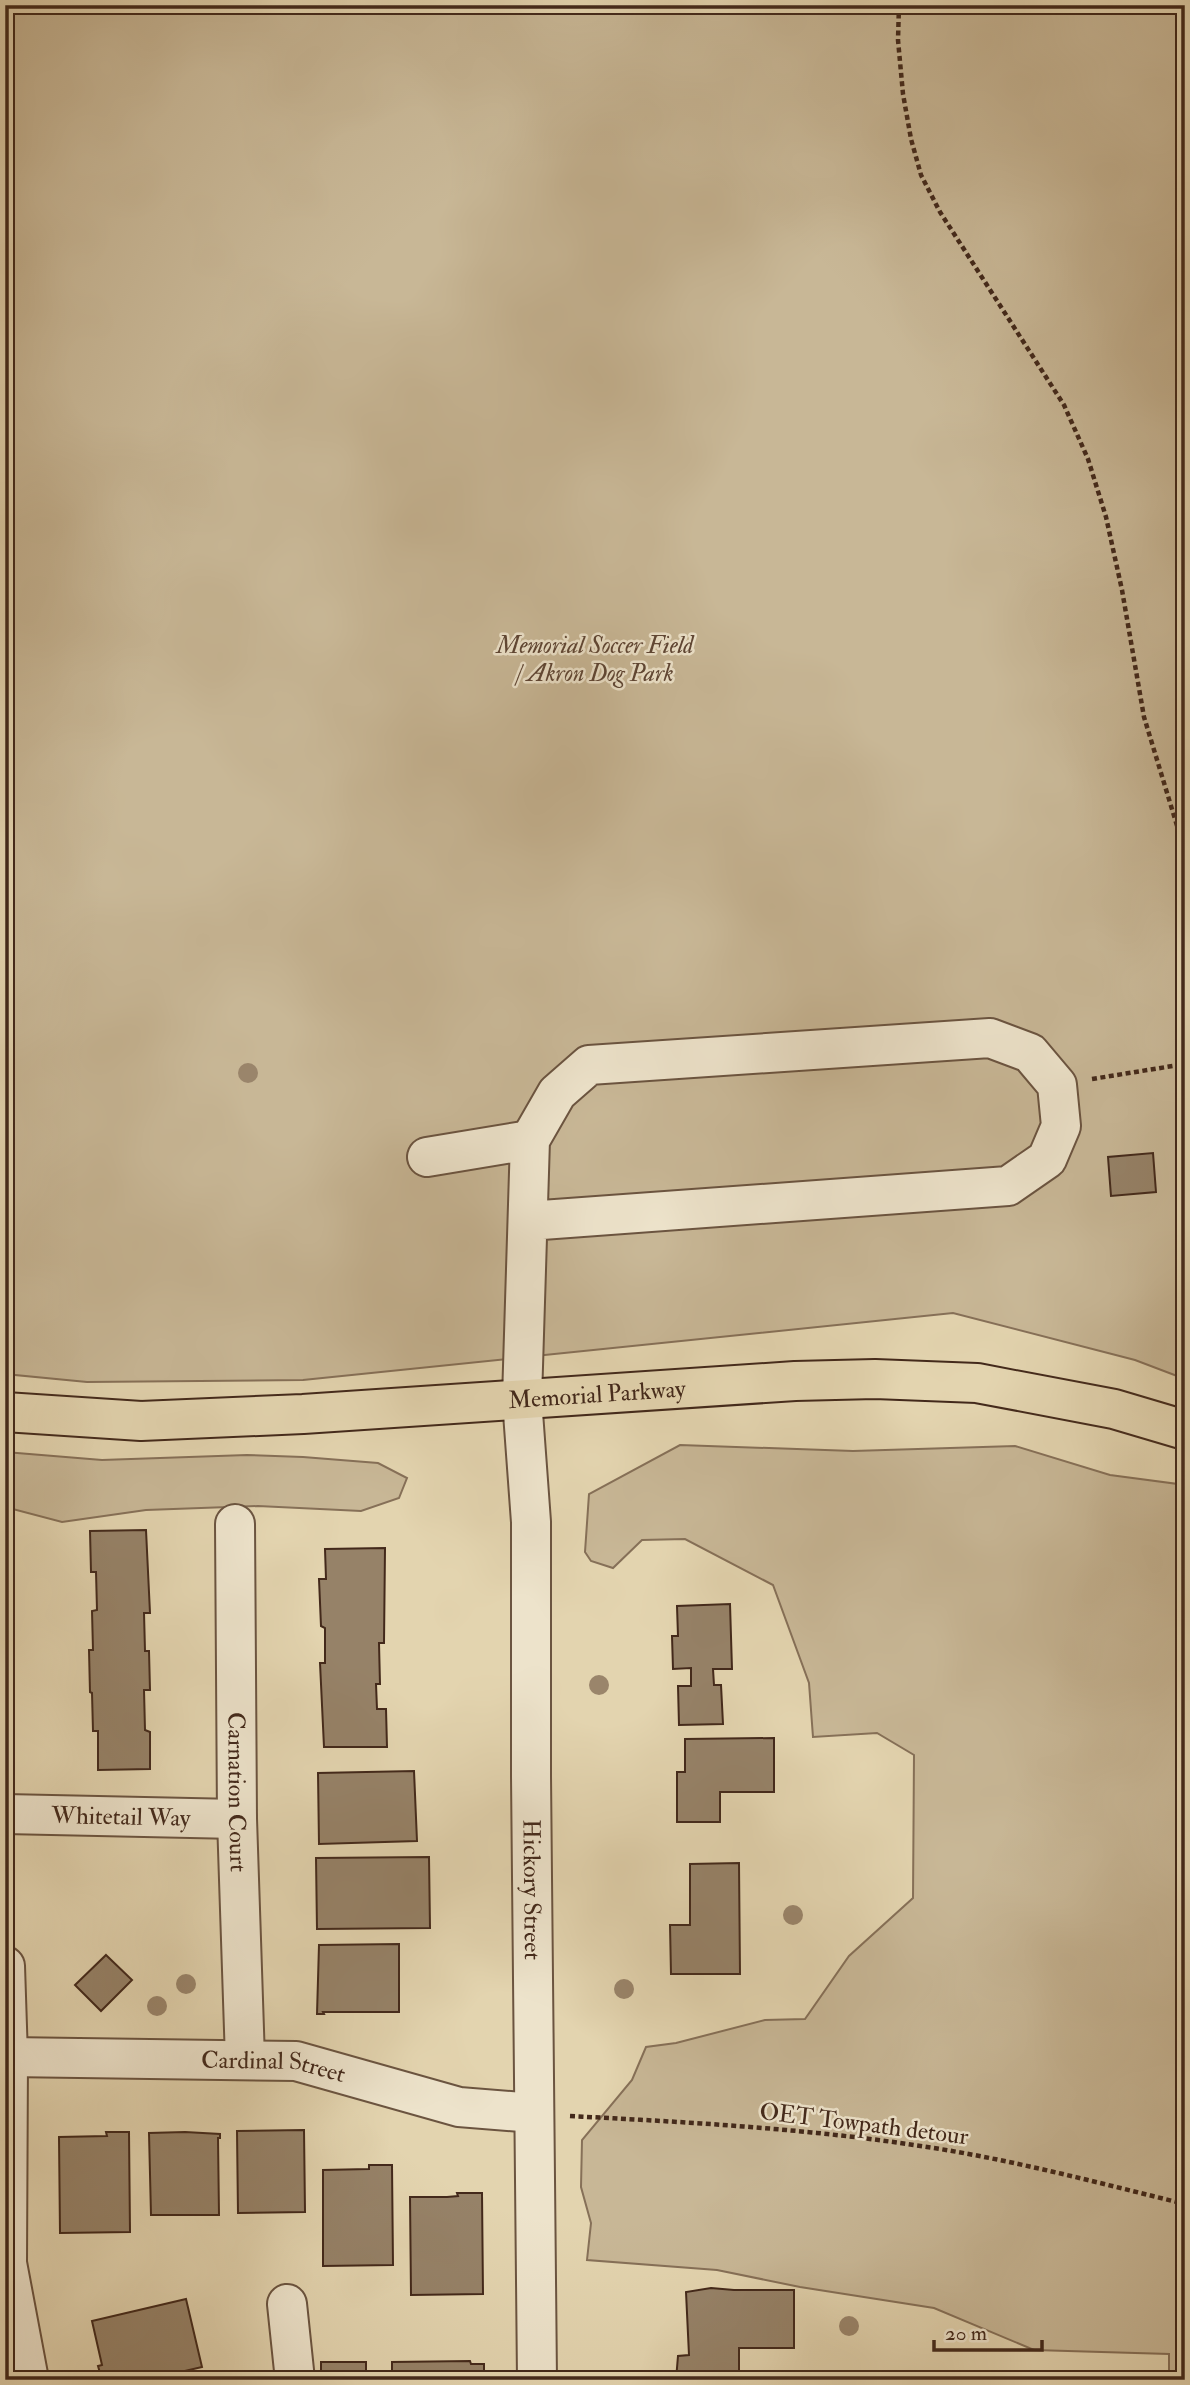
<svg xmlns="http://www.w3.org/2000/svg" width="1190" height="2385" font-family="'IM FELL Double Pica',serif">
<rect width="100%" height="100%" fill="#e3d4af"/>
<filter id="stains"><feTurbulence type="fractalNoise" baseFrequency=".00286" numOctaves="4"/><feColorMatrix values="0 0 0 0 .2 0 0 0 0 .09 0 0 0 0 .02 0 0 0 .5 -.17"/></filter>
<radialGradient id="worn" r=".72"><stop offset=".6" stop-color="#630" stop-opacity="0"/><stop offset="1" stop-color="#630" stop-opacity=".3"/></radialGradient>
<g fill="#c8b796" stroke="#867058" stroke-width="2">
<polygon points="5,5 1185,5 1185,1379 1135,1360 953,1313 303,1380 87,1382 5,1374"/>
<polygon points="680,1445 853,1451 1015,1446 1110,1475 1185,1485 1185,2380 1169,2380 1169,2354 1034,2350 934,2308 800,2287 717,2270 587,2260 591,2223 581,2187 582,2140 632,2080 646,2047 676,2043 765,2020 805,2019 849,1956 913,1898 914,1755 877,1733 813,1737 809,1683 773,1585 685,1539 642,1540 613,1568 591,1561 585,1552 589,1494"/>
<polygon points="5,1452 102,1460 247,1455 303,1457 378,1463 407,1478 399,1498 361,1511 258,1506 146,1510 62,1522 5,1507"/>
</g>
<g fill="#968268" stroke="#43291b" stroke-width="2">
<polygon points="1153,1153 1156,1192 1111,1196 1108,1157"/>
<polygon points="146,1530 150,1613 144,1613 145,1651 149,1651 150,1690 144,1690 145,1730 150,1732 150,1769 98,1770 98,1731 93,1731 92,1693 90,1692 89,1650 93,1650 92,1611 97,1610 96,1572 91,1572 90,1531"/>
<polygon points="385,1548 384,1643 379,1643 380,1684 376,1684 377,1709 386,1709 387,1747 324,1747 320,1663 325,1663 325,1628 321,1626 319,1579 326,1579 325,1549"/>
<polygon points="730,1604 732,1669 713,1669 714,1685 721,1685 723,1724 679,1725 678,1686 691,1686 691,1668 673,1669 672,1636 678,1636 677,1606"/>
<polygon points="774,1738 774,1792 720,1792 720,1822 677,1822 677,1772 685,1772 685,1739"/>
<polygon points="414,1771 417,1841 319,1844 318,1773"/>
<polygon points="429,1857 430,1928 317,1929 316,1858"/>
<polygon points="739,1863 740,1974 671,1974 670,1925 690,1925 690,1864"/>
<polygon points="399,1944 399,2012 323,2012 324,2014 317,2014 319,1945"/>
<polygon points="106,1955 132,1980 101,2011 75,1985"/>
<polygon points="304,2130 305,2212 238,2213 237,2131"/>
<polygon points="106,2132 129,2132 130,2232 60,2233 59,2137 107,2136"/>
<polygon points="185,2132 220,2134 220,2138 218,2138 219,2215 151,2215 149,2133"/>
<polygon points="369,2165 392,2165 393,2265 323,2266 323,2170 369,2169"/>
<polygon points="457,2193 482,2193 483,2294 411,2295 410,2197 447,2197 458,2196"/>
<polygon points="711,2288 734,2290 794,2290 794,2348 739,2348 739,2380 676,2380 678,2356 689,2355 686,2292"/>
<polygon points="186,2299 202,2367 146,2380 102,2380 98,2366 102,2365 92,2321"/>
<polygon points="470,2361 471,2364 484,2364 484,2380 392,2380 392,2362"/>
<rect x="321" y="2362" width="45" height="18"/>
</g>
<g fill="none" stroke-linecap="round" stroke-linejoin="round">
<g stroke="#6b5440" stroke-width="42">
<g id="minor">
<polyline points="427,1157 530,1140"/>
<path id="s1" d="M528 1221 1008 1186 1047 1159 1061 1126 1057 1085 1030 1053 990 1038 589 1065 557 1093 530 1140 522 1399 531 1522V1776L537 2380"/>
<path id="s2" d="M235 1524 237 1819 245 2060"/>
<path id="s3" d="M5 1814 237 1819"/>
<polyline points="5,1966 8,2057 7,2263 29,2380"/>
<path id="s4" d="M8 2057 296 2061 459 2107 534 2113"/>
<polyline points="287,2304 295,2380"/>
</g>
</g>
<g stroke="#43291b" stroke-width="42">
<g id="major">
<path id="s5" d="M5 1412 141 1421 303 1414 795 1381 875 1379 977 1383 1114 1409 1185 1430"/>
</g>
</g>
<g stroke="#43291b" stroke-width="4.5" stroke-dasharray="5 3.5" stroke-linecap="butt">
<polyline points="899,5 898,40 903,94 911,139 921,175 940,212 1064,405 1088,459 1106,517 1122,590 1144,717 1185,852"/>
<polyline points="1092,1079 1185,1064"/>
<path d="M570 2116C685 2122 800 2128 914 2145 1006 2158 1095 2182 1185 2204"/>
</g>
<use href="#minor" stroke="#ede3cb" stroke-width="38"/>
<use href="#major" stroke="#e3d4af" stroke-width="38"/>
</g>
<g fill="#9a856b">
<circle cx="248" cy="1073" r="10"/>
<circle cx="599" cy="1685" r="10"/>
<circle cx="793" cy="1915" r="10"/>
<circle cx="186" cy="1984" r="10"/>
<circle cx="624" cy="1989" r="10"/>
<circle cx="157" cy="2006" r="10"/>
<circle cx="849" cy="2326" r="10"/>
</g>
<g text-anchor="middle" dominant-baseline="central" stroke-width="5" stroke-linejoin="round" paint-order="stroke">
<g font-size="24" font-style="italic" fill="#5e4534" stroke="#ede3cb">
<text x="595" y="645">Memorial Soccer Field<tspan x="595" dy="28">/ Akron Dog Park</tspan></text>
</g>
<g font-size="24" fill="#43291b" stroke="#ede3cb">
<text stroke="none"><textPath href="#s5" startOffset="593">Memorial Parkway</textPath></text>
<text stroke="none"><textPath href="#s2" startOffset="268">Carnation Court</textPath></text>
<text stroke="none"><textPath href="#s3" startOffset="116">Whitetail Way</textPath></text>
<text stroke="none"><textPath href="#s1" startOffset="1939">Hickory Street</textPath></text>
<text stroke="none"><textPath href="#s4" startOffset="266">Cardinal Street</textPath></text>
<text transform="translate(864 2124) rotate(7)">OET Towpath detour</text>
</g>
</g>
<rect width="1190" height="2385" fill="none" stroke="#e3d4af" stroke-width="28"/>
<rect x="7" y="7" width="1176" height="2371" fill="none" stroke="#43291b" stroke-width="3.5"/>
<rect x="14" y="14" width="1162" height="2357" fill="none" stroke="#43291b" stroke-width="2"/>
<path d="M934 2340v10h108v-10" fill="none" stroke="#43291b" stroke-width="3.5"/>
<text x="945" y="2340" font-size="21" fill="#43291b" stroke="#ede3cb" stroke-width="5" paint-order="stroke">20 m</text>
<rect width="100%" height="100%" filter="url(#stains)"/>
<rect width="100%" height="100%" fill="url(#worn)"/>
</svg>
